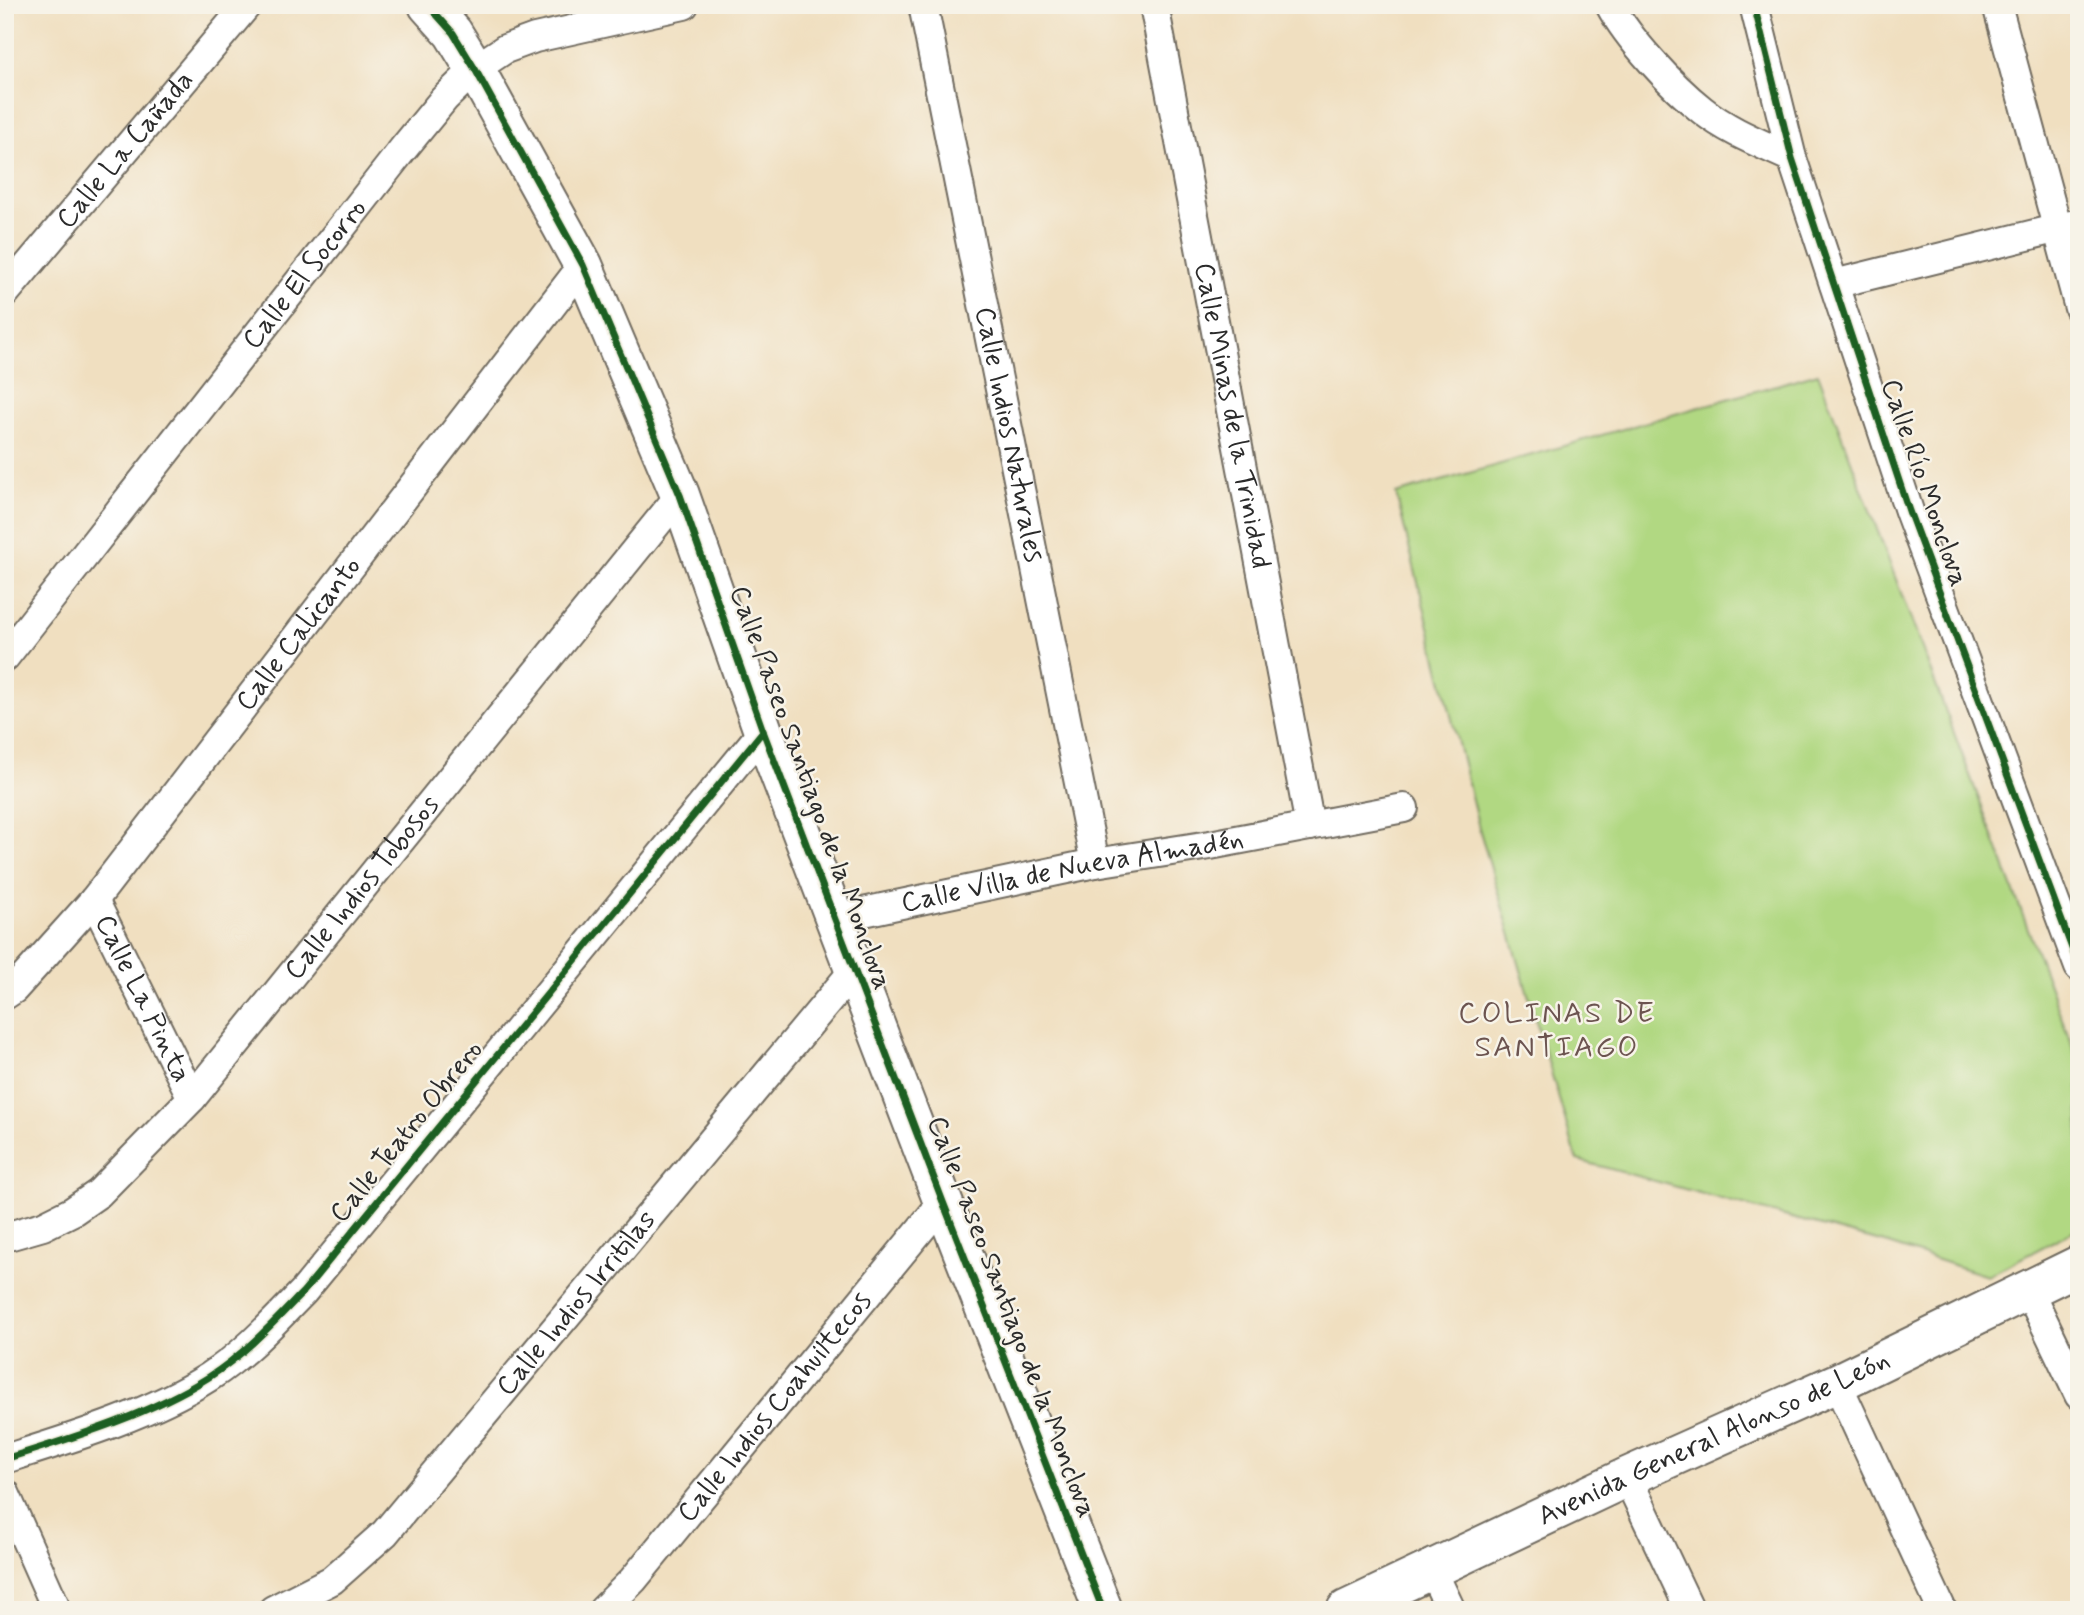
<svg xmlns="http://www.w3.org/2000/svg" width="2084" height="1615" font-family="Mynerve,sans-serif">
<rect width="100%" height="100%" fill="#f7f3e8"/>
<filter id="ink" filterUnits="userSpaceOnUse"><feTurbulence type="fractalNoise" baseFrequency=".0143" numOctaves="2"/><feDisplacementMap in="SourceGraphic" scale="14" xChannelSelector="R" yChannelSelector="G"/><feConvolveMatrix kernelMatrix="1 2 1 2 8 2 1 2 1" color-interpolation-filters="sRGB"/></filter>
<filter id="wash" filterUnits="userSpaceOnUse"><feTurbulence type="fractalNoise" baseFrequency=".00686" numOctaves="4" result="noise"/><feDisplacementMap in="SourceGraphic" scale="28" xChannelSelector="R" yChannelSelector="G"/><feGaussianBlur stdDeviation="1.57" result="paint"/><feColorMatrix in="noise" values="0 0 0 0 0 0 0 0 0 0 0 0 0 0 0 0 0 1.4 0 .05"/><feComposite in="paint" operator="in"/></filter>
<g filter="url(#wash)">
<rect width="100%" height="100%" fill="#f0dfc0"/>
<polygon fill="#b1d882" stroke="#6e8256" stroke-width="2" points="1818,373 2079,1064 2079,1228 1987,1276 1888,1244 1577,1160 1479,828 1396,494"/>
</g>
<g filter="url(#ink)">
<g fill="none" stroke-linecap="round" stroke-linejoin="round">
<g stroke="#706a5f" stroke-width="32">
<g id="street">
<path id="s1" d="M923 5 1095 863"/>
<path id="s2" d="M1154 5 1310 826"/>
<path d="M1610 5C1628 39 1672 86 1702 110 1728 131 1762 144 1792 158"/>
<polyline points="1754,5 1792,158 1909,511 2079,967"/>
<polyline points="1997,5 2079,308"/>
<polyline points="1834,284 2079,223"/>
<path id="s3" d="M5 293 247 5"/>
<path id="s4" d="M5 657 403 149 444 99 475 69 505 49 535 38 684 5"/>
<path id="s5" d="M94 900 192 1098"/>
<path id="s6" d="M835 918 1095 863 1210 845 1404 808"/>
<path id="s7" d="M5 995 14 989 94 900 583 265"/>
<path id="s8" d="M5 1237 43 1226 73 1211 99 1193 192 1098 680 495"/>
<polyline points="2028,1289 2079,1395"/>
<polyline points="1837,1383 1942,1610"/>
<path d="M5 1459C72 1438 149 1415 209 1377 245 1354 274 1322 304 1291L763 731"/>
<polyline points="1627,1477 1690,1610"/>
<polyline points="5,1493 57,1610"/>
<polyline points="1432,1570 1451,1610"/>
<path id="s9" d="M273 1610 332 1580 385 1533 855 969"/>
<path id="s10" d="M603 1610 633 1580 943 1202"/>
</g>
</g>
<g stroke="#706a5f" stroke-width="42">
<g id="secondary">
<polyline points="428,5 453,33 475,69 583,265 680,495 763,731 943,1202 1103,1610"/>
<path id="s11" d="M1346 1610 1627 1477 1837 1383 2079 1265"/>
</g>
</g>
<use href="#street" stroke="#fff" stroke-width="28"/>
<use href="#secondary" stroke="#fff" stroke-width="38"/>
<g stroke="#f7f3e8" stroke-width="11">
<g id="cycleway">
<polyline points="428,5 453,33 475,69 583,265 680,495 763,731 943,1202 1103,1610"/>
<polyline points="1754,5 1792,158 1909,511 2079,967"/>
<path d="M5 1459C72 1438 149 1415 209 1377 245 1354 274 1322 304 1291L763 731"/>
</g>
</g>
<use href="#cycleway" stroke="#1b5e20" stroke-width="7"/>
</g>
</g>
<g text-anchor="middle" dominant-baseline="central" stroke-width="5" stroke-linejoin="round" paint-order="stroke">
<g font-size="28" fill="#2b2b2b" stroke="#f7f3e8">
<text stroke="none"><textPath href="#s3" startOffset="187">Calle La Cañada</textPath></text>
<text stroke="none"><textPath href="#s4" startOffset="486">Calle El Socorro</textPath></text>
<text stroke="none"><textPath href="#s2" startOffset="418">Calle Minas de la Trinidad</textPath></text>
<text stroke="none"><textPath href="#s1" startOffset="438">Calle Indios Naturales</textPath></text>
<text transform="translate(1924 483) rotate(71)">Calle Río Monclova</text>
<text stroke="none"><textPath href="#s7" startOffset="466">Calle Calicanto</textPath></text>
<text transform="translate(810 788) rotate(70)">Calle Paseo Santiago de la Monclova</text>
<text stroke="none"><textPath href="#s6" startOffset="242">Calle Villa de Nueva Almadén</textPath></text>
<text stroke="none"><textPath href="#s8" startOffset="508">Calle Indios Tobosos</textPath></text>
<text stroke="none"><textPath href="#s5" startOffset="110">Calle La Pinta</textPath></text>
<text transform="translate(407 1132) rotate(-51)">Calle Teatro Obrero</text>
<text stroke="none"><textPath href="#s9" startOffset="436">Calle Indios Irritilas</textPath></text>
<text transform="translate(1011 1317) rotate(69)">Calle Paseo Santiago de la Monclova</text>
<text stroke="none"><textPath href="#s10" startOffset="266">Calle Indios Coahuiltecos</textPath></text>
<text stroke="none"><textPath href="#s11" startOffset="406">Avenida General Alonso de León</textPath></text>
</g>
<g font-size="30" letter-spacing="2" fill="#6c5450" stroke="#f7f3e8">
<text x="1557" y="1013">COLINAS DE<tspan x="1557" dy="34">SANTIAGO</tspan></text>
</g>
</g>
<rect width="2084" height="1615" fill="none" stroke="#f7f3e8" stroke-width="28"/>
</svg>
